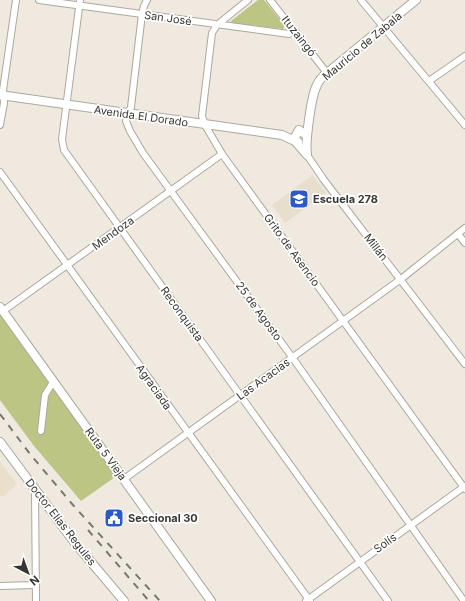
<svg xmlns="http://www.w3.org/2000/svg" width="465" height="601" font-family="Inter,sans-serif">
<rect width="100%" height="100%" fill="#efe9df"/>
<polygon fill="#eadfca" points="0,462 17,484 4,496 0,496"/>
<polygon fill="#e8dece" points="313,175 326,193 285,223 272,205"/>
<g fill="#bdc584">
<polygon points="258,0 264,0 285,26 283,29 232,23 231,21"/>
<polygon points="0,311 118,475 81,501 34,446 0,400"/>
</g>
<g fill="none" stroke-linecap="round" stroke-linejoin="round">
<g stroke="#ada89e" stroke-width="8">
<g id="street">
<polyline points="39,0 289,34 296,32"/>
<polyline points="80,0 62,139 64,150 388,601"/>
<polyline points="147,0 144,6 142,14 131,107 126,121 130,131 143,153 292,357 464,601"/>
<polyline points="248,0 217,25 212,33 202,116 205,125 222,154 465,489"/>
<polyline points="270,0 327,73"/>
<polyline points="361,0 465,125"/>
<polyline points="429,81 465,56"/>
<polyline points="0,125 4,103 3,90 16,0"/>
<polyline points="307,155 324,180 465,364"/>
<polyline points="0,172 310,601"/>
<polyline points="458,234 465,243"/>
<polyline points="3,311 222,154"/>
<polyline points="41,431 45,395 53,382"/>
<polyline points="124,479 401,279 465,228"/>
<polyline points="35,490 36,601"/>
<polyline points="0,586 35,585"/>
<polyline points="306,601 465,486"/>
</g>
</g>
<g stroke="#ada89e" stroke-width="10">
<g id="secondary">
<polyline points="0,95 282,135 295,141 307,155"/>
<polyline points="298,142 295,141 295,137 299,130 306,135"/>
<path d="M307 154C305 143 311 96 317 85 319 80 323 76 327 73L416 0"/>
<polyline points="0,307 211,601"/>
<polyline points="0,442 75,543 124,601"/>
</g>
</g>
<use href="#street" stroke="#fff" stroke-width="6"/>
<use href="#secondary" stroke="#fff" stroke-width="8"/>
<g stroke="#7a7771" stroke-width="2" stroke-dasharray="7 7" stroke-linecap="butt">
<polyline points="0,414 30,454 73,505 160,601"/>
<polyline points="88,530 149,601"/>
</g>
</g>
<defs>
<g id="school-square" transform="scale(1)"><rect x="-9" y="-9" width="18" height="18" rx="4" fill="#2a59c8" stroke="#fff"/><path d="M0-5L7-2L0 1L-7-2ZM-4 1L0 2.5L4 1V4Q0 6-4 4Z" fill="#fff"/></g>
<g id="civic-square" transform="scale(1)"><rect x="-9" y="-9" width="18" height="18" rx="4" fill="#2a59c8" stroke="#fff"/><path d="M-.6-6.5H3V-4.5H.6V-3L4-1V1h2V6H-6V1h2V-1L-.6-3ZM-1.2 2.5V6h2.4V2.5Z" fill="#fff"/></g>
</defs>
<g fill-rule="evenodd">
<use href="#school-square" x="299" y="199"/>
<use href="#civic-square" x="114" y="518"/>
</g>
<g text-anchor="middle" dominant-baseline="central" stroke-width="3.5" stroke-linejoin="round" paint-order="stroke">
<g font-size="11" fill="#383632" stroke="#fff">
<text transform="translate(168 18) rotate(8)">San José</text>
<text transform="translate(299 36) rotate(52)">Ituzaingó</text>
<text transform="translate(362 46) rotate(-40)">Mauricio de Zabala</text>
<text transform="translate(141 116) rotate(8)">Avenida El Dorado</text>
<text transform="translate(113 233) rotate(-36)">Mendoza</text>
<text transform="translate(376 247) rotate(52)">Millán</text>
<text transform="translate(292 250) rotate(54)">Grito de Asencio</text>
<text transform="translate(259 311) rotate(54)">25 de Agosto</text>
<text transform="translate(182 314) rotate(54)">Reconquista</text>
<text transform="translate(263 379) rotate(-36)">Las Acacias</text>
<text transform="translate(154 387) rotate(55)">Agraciada</text>
<text transform="translate(106 454) rotate(54)">Ruta 5 Vieja</text>
<text transform="translate(61 522) rotate(52)">Doctor Elías Regules</text>
<text transform="translate(385 543) rotate(-36)">Solís</text>
</g>
<g font-size="11" font-weight="bold" fill="#383632" stroke="#fff" text-anchor="start">
<text x="313" y="199">Escuela 278</text>
<text x="128" y="518">Seccional 30</text>
</g>
</g>
<g transform="translate(28 573) rotate(139)" stroke="#ffffff" stroke-width="3" paint-order="stroke">
<path d="M0-3L7 15L0 10L-7 15Z" fill="#383632"/>
<text y="-6" font-size="11" font-weight="bold" text-anchor="middle" fill="#383632">N</text>
</g>
</svg>
